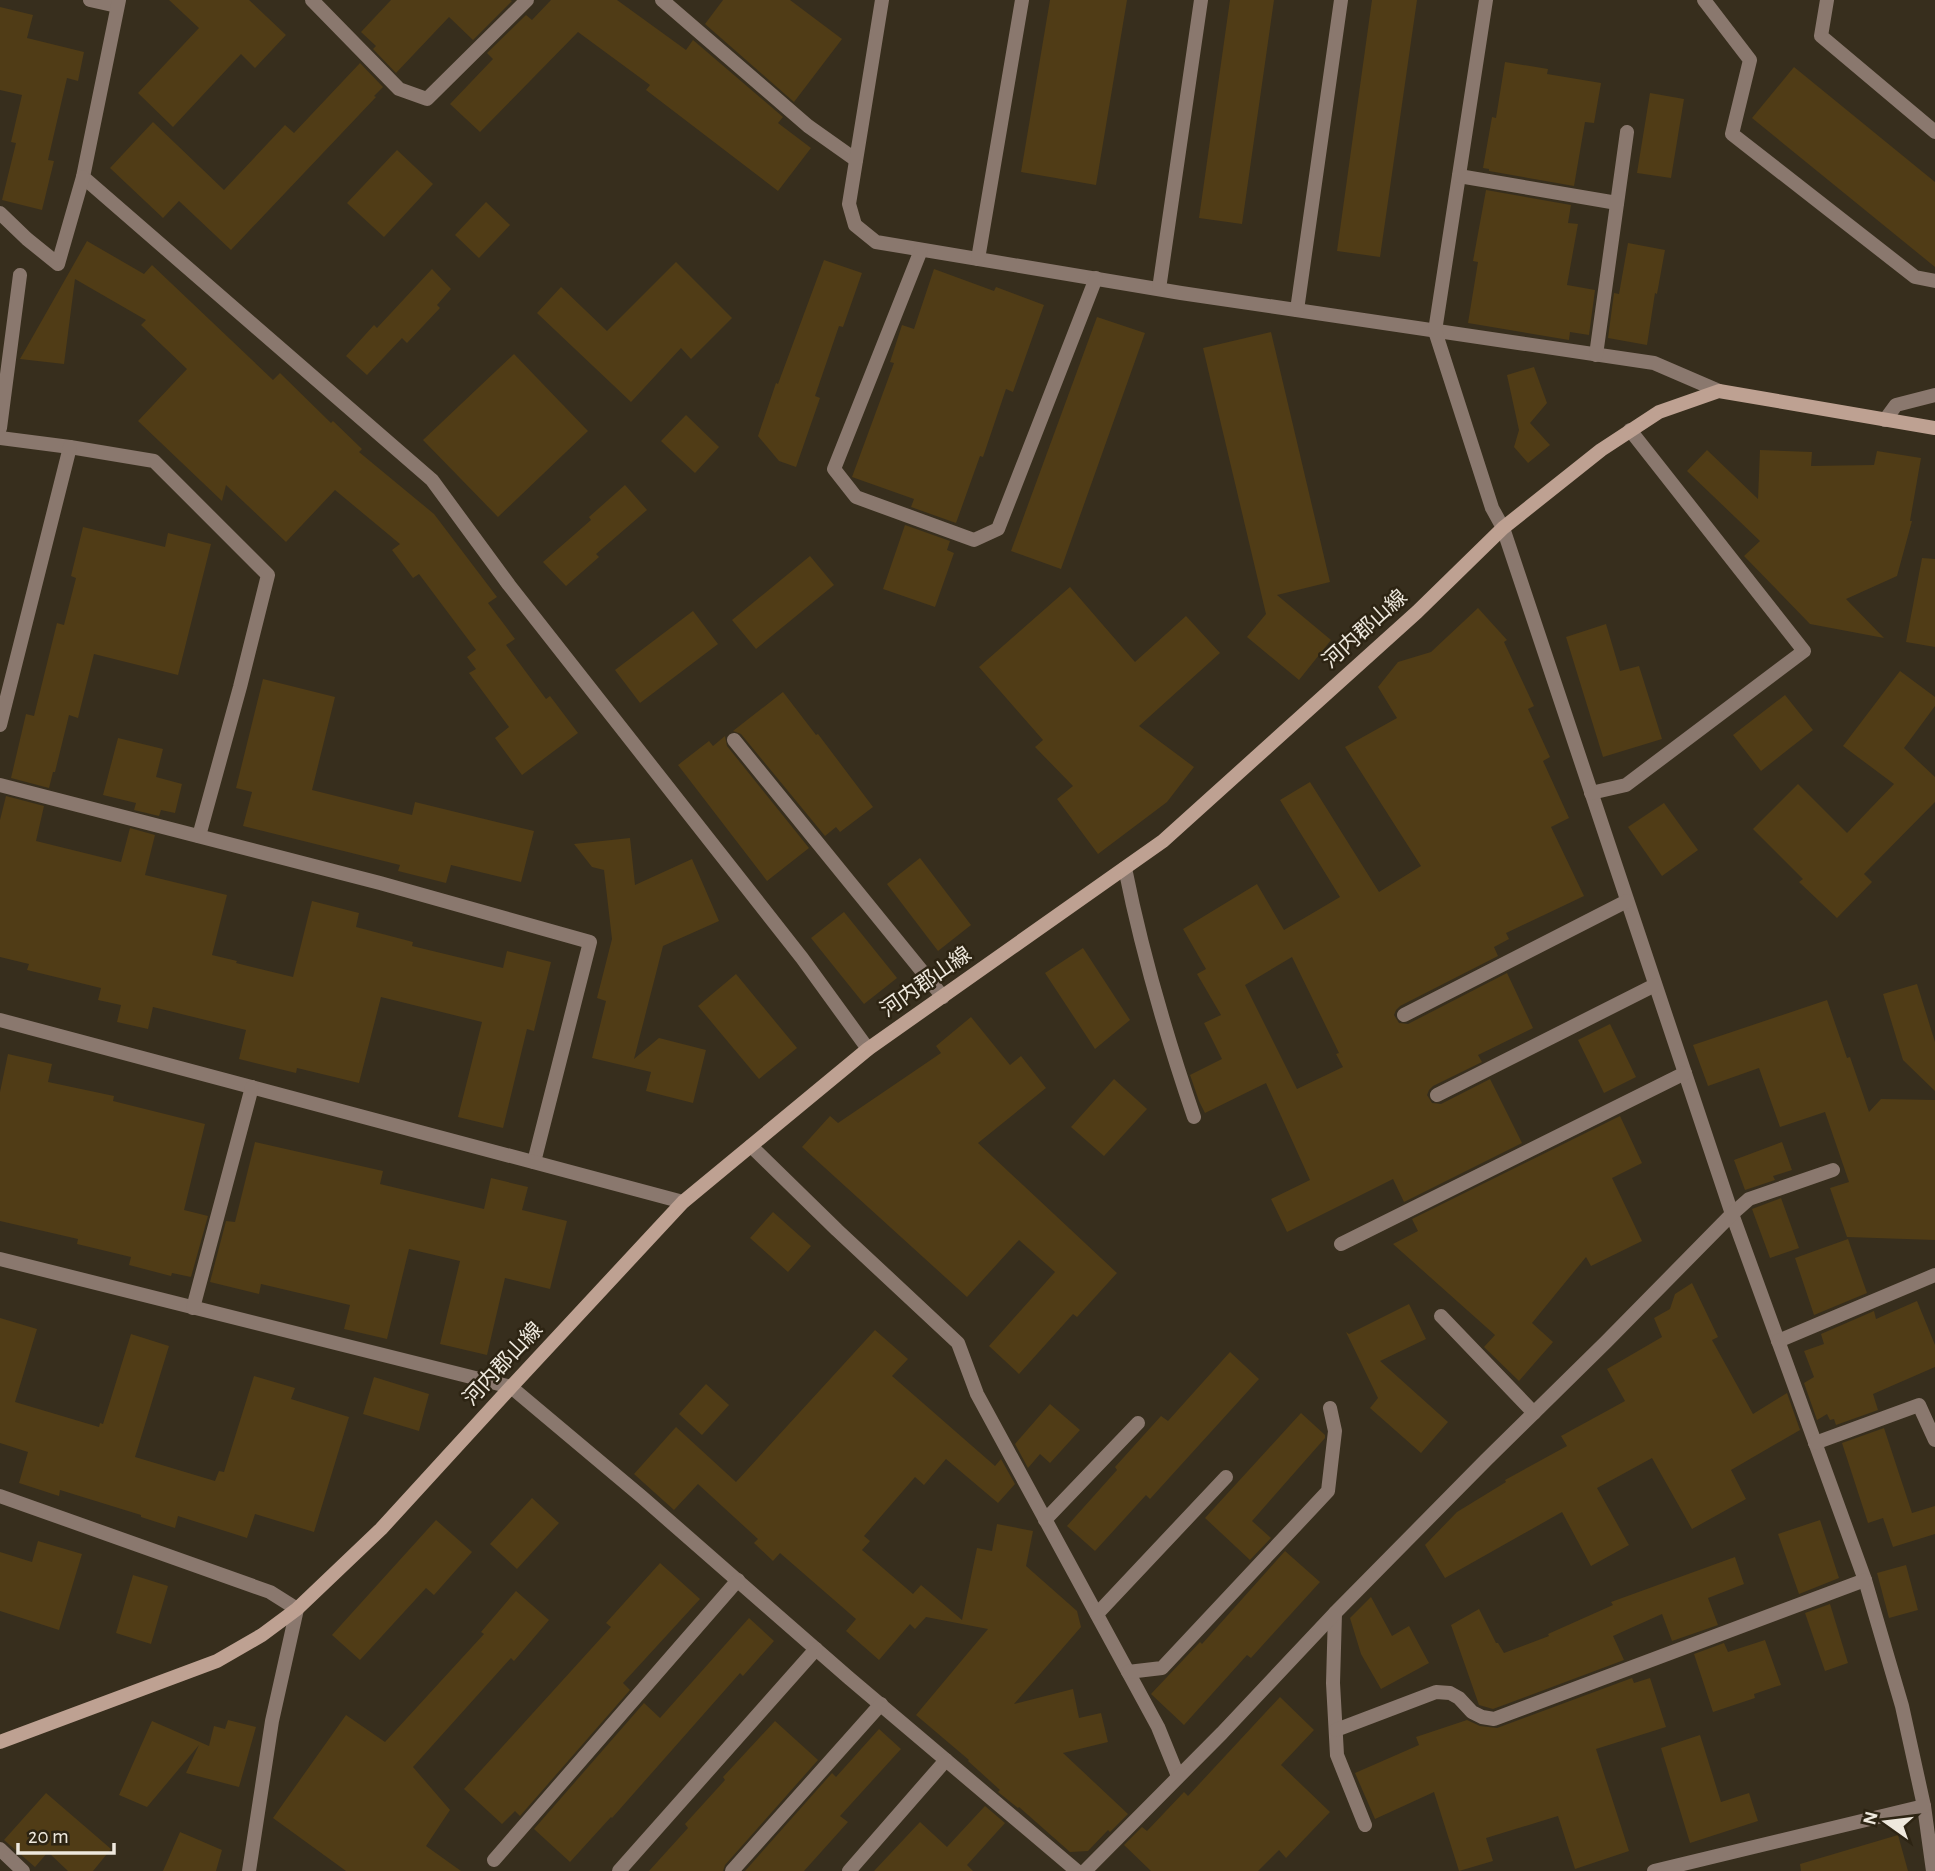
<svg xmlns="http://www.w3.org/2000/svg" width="1935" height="1871" font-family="'Alegreya Sans','Noto Sans JP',sans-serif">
<rect width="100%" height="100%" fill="#372e1d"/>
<g fill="#503c16" fill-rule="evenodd">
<polygon points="169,0 249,0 286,35 255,68 241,54 173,127 138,93 199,28"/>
<polygon points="391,0 510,0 512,1 473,40 449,17 396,73 373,49 376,46 361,32"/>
<polygon points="551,0 617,0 686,50 693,40 783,117 778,123 811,148 778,191 646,90 650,85 578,32 480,132 450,104 493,59 487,53 526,15 532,20"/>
<polygon points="723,0 790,0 842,39 794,102 705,24"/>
<polygon points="1050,0 1127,0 1096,185 1021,172"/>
<polygon points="1230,0 1274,0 1242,224 1199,218"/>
<polygon points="1372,0 1417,0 1380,257 1337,251"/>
<polygon points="0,7 33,15 27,38 84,52 78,81 67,78 48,160 54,161 42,210 2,200 16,143 11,142 22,95 0,90"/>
<polygon points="1505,62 1548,69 1547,74 1601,83 1594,123 1585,122 1574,186 1489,171 1489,169 1483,168 1492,117 1496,118"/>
<polygon points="360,63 383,87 374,96 376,97 231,250 179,201 163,218 110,168 153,122 224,190 285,125 294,133"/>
<polygon points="1794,67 1935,182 1935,267 1752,118"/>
<polygon points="1650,93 1684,99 1671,178 1637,173"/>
<polygon points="397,150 433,184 384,237 347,203"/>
<polygon points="1486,190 1571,205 1568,223 1578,224 1567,285 1595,290 1589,335 1570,332 1569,340 1468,323 1478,262 1473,261"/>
<polygon points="486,202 510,225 479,258 455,235"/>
<polygon points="87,241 144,274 152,265 273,380 280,373 331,423 333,421 362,449 359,452 434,514 497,597 488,603 515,639 506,645 546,699 550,696 578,733 522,775 495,738 509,727 469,673 476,669 467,657 476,650 419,574 413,578 392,550 400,544 335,490 286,542 226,485 222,501 138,421 187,369 141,325 146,320 75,279 64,364 20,359"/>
<polygon points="1628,243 1665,250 1657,294 1655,293 1647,345 1608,338 1614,293 1619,294"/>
<polygon points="824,260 862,273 843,327 839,326 815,396 820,398 796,467 779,461 758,436 776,383 778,384"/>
<polygon points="676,262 732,318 691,359 681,348 631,402 537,313 561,287 607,331"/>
<polygon points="432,269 451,289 437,305 440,308 407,343 402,338 367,375 346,356 374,325 377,328"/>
<polygon points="934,269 994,291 996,287 1044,305 1013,392 1006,389 983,457 980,456 956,523 911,507 914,499 852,477 894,363 890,362 902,325 914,329"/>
<polygon points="1097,317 1145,333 1061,569 1011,551"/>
<polygon points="1271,332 1330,582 1277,595 1331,640 1299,680 1247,637 1266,614 1203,348"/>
<polygon points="514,354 588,431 498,517 423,440"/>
<polygon points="1534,367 1547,403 1530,423 1550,445 1528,463 1514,447 1519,430 1507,375"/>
<polygon points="686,415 719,447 695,473 661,441"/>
<polygon points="1707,450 1758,499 1760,450 1812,452 1811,466 1874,465 1877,451 1921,458 1910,521 1912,521 1897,576 1846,599 1884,638 1810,624 1744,556 1760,541 1687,471"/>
<polygon points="625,485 647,510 596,554 599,557 566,586 543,562 591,520 589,517"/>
<polygon points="905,525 950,541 947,550 954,553 935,607 883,589"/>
<polygon points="83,527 165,547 168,533 211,544 178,675 94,654 78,718 69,715 55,772 53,772 49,788 11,778 26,714 34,716 57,623 64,625 76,578 71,576"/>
<polygon points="810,556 834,585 756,649 732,620"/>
<polygon points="1922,558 1935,559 1935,647 1906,642"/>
<polygon points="1070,587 1135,662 1186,616 1220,653 1139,726 1194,767 1167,802 1098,854 1057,799 1073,786 1035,747 1043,740 979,667"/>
<path d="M1478 608 1507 640 1504 642 1534 706 1528 709 1550 757 1543 761 1569 818 1551 827 1584 896 1506 933 1509 939 1494 947 1498 956 1400 1006 1396 1010 1394 1015 1399 1023 1408 1024 1507 973 1533 1028 1478 1055 1482 1062 1433 1086 1429 1090 1427 1095 1432 1103 1441 1104 1490 1079 1522 1143 1404 1202 1393 1179 1287 1232 1271 1199 1310 1180 1266 1083 1205 1113 1199 1101 1190 1075 1222 1059 1204 1023 1221 1015 1197 974 1206 969 1183 929 1257 884 1284 930 1340 897 1280 800 1310 782 1379 892 1421 866 1345 747 1397 718 1378 687 1398 662 1431 652ZM1292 957 1339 1053 1336 1054 1343 1067 1297 1089 1245 985Z"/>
<polygon points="693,611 718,644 640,703 615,670"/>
<polygon points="1606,624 1620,671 1639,666 1662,739 1603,757 1566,637"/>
<polygon points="1900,671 1935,697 1935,706 1904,748 1935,777 1935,802 1864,874 1872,882 1837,918 1799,882 1803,879 1753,829 1798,784 1847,833 1894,784 1843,746"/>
<polygon points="263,679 335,697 312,790 412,815 415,802 534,831 521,882 451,865 446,883 398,871 400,865 243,826 252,792 236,788"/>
<polygon points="783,692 816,735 818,734 873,807 840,832 836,827 825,836 741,734 733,731"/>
<polygon points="1785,695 1813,730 1761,771 1733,735"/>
<polygon points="725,736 727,746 809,848 767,881 678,765 709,741 713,746"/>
<polygon points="118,738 163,749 156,777 182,784 175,813 161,810 159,816 134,810 136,803 103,795"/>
<polygon points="6,796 44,806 36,841 121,862 130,828 155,835 145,875 227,895 212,955 237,961 236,963 293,977 312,901 359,913 356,927 413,942 412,946 503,968 507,951 551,962 534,1031 527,1029 503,1128 458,1117 482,1022 381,997 359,1083 297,1068 296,1073 239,1059 246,1030 153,1007 148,1029 117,1022 121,1005 98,1000 101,988 27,970 29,964 0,957 0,820"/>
<polygon points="1664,803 1698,850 1662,876 1628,827"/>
<polygon points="630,838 635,885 692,859 719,921 663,946 634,1059 659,1038 706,1050 693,1103 646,1091 651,1072 592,1058 606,1001 597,998 612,939 604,870 592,867 574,844"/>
<polygon points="920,858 971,925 938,951 887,884"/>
<polygon points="844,912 897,978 864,1004 811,938"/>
<polygon points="1083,948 1130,1020 1095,1049 1045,973"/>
<polygon points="736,974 797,1048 759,1079 698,1006"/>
<polygon points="1917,984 1935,1042 1935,1091 1903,1060 1883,994"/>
<polygon points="1827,1000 1847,1058 1850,1057 1869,1112 1881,1099 1935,1100 1935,1240 1847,1237 1830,1188 1849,1182 1825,1112 1780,1127 1759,1068 1708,1086 1693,1045"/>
<polygon points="971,1017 1010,1065 1021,1056 1046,1088 978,1143 1117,1273 1077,1317 1073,1314 1019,1374 989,1346 1055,1272 1019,1240 967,1297 802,1147 830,1116 838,1123 941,1053 936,1046"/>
<polygon points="1610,1024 1636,1077 1604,1093 1578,1040"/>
<polygon points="8,1054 52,1064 48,1082 114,1096 113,1101 205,1124 184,1210 208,1216 191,1277 172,1273 171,1276 129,1265 131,1257 77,1244 78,1239 0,1221 0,1092"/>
<polygon points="1114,1079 1147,1109 1104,1156 1071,1127"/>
<polygon points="1620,1116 1642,1163 1612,1178 1642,1241 1591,1266 1586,1257 1532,1323 1553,1342 1519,1381 1484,1347 1495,1335 1393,1244 1418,1231 1412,1219"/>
<polygon points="255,1142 383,1171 380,1184 484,1209 491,1178 528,1187 522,1210 567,1221 550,1289 505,1278 487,1355 440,1344 460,1261 409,1249 387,1339 344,1329 350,1305 261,1284 259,1294 210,1282 226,1221 235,1222"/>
<polygon points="1782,1142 1792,1170 1773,1176 1775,1180 1745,1190 1734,1160"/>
<polygon points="1781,1198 1799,1248 1770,1258 1752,1209"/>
<polygon points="773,1212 811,1246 788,1272 750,1238"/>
<polygon points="1848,1239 1867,1293 1814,1315 1795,1258"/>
<polygon points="1692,1283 1718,1337 1712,1340 1753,1414 1787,1393 1800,1430 1731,1470 1746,1499 1692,1529 1652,1458 1597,1488 1629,1545 1591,1566 1562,1512 1445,1578 1425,1545 1457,1512 1506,1482 1505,1480 1567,1446 1561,1436 1625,1401 1607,1369 1662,1337 1654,1318 1670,1309 1675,1294"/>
<polygon points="1917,1301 1935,1345 1935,1367 1873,1394 1878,1410 1836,1425 1834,1419 1830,1420 1827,1414 1817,1420 1804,1383 1814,1377 1804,1351 1824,1344 1821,1334 1874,1311 1876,1319"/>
<polygon points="1409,1304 1426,1339 1380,1361 1448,1422 1421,1453 1370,1408 1378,1398 1346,1332 1349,1334"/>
<polygon points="0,1318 37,1329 15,1402 99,1427 100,1423 103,1424 131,1334 169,1346 135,1457 215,1481 219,1471 224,1472 254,1376 295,1388 291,1399 349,1417 314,1532 255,1514 247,1538 178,1516 175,1528 141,1517 141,1515 60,1490 59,1496 19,1483 28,1452 0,1443"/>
<polygon points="875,1330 908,1359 892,1376 995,1466 1001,1459 1015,1484 998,1503 946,1459 924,1485 915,1477 864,1536 870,1541 862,1550 913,1594 921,1585 962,1620 977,1548 992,1551 997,1524 1033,1531 1026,1566 1077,1611 1081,1627 1014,1704 1073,1689 1079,1718 1101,1713 1108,1742 1063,1753 1128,1814 1110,1832 1108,1830 1088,1851 1070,1852 1019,1807 1018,1808 998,1792 1000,1790 968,1761 969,1760 916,1715 988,1629 926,1617 915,1629 910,1624 879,1660 846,1631 856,1619 780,1553 773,1561 754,1543 758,1539 698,1484 674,1510 634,1474 676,1427 736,1482"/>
<polygon points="1230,1352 1259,1379 1150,1499 1146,1495 1095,1551 1067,1526 1117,1470 1115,1467 1161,1416 1168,1421"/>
<polygon points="374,1377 429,1394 419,1431 363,1414"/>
<polygon points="706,1384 729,1405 702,1435 679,1414"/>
<polygon points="1050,1404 1080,1430 1050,1463 1040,1454 1028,1468 1015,1444"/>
<polygon points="1301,1413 1325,1435 1325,1438 1252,1521 1271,1538 1250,1560 1205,1518"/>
<polygon points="1884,1428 1912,1513 1935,1506 1935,1534 1893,1547 1883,1518 1868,1523 1842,1443"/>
<polygon points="532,1498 559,1523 517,1569 490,1544"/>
<polygon points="436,1520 472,1552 434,1595 426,1588 360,1660 332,1635"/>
<polygon points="1820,1520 1839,1578 1799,1594 1778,1534"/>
<polygon points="38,1541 82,1554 59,1630 0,1611 0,1552 32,1562"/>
<polygon points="1285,1551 1320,1582 1251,1658 1247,1655 1184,1725 1151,1694 1200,1642 1202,1644"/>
<polygon points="1735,1557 1744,1584 1708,1598 1718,1625 1672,1641 1662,1614 1613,1636 1624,1660 1493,1709 1479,1705 1451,1625 1479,1609 1496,1643 1498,1643 1504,1653 1549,1636 1548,1634 1613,1605 1611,1602"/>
<polygon points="660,1563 700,1599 623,1683 630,1690 520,1816 515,1811 502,1824 464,1789 611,1627 606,1623"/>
<polygon points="1906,1565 1918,1610 1889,1618 1877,1573"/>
<polygon points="133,1575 168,1586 151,1644 116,1633"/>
<polygon points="516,1591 549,1620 514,1661 511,1658 413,1767 450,1810 426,1846 461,1871 346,1871 273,1818 346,1715 385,1742 484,1634 481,1632"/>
<polygon points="1371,1597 1392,1636 1409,1626 1429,1663 1381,1689 1361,1654 1350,1618"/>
<polygon points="1830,1604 1848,1663 1825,1671 1805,1613"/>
<polygon points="749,1618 774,1641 743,1676 740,1673 612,1818 611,1817 570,1862 534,1829 644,1703 660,1718"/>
<polygon points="1765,1640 1781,1685 1754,1694 1755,1698 1713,1712 1694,1654 1724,1643 1728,1652"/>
<polygon points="1632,1678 1634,1683 1650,1678 1666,1727 1596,1749 1629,1851 1575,1869 1558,1816 1486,1838 1493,1861 1459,1871 1434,1792 1375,1819 1355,1773 1419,1745 1416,1737 1467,1720 1480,1726 1497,1728"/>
<polygon points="1280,1697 1314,1730 1281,1765 1330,1812 1286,1858 1279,1850 1258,1871 1151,1871 1124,1845 1142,1827 1147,1831 1184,1792 1188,1796"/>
<polygon points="228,1720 256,1727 239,1787 186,1773 199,1745 147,1807 119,1795 152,1721 209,1746 214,1726 225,1729"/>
<polygon points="775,1721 818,1760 725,1865 723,1871 649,1871 688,1828 685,1824 725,1780 723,1777"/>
<polygon points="879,1729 901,1749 840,1816 848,1822 804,1871 745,1871 832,1773 836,1777"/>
<polygon points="1700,1735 1721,1802 1749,1793 1758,1821 1690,1843 1661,1748"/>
<polygon points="46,1793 111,1849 93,1871 68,1871 48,1852 35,1867 4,1840"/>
<polygon points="985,1806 1005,1823 967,1865 973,1871 874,1871 920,1822 947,1847"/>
<polygon points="180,1832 222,1850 216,1871 163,1871"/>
<polygon points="1898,1835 1908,1871 1801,1871 1800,1864"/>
</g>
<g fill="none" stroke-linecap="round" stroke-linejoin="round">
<g stroke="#8a786e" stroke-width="14">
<polyline points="90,0 117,6"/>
<polyline points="119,0 83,177 432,480 509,585 802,958 868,1049"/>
<polyline points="312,0 399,89 427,99 527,0"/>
<polyline points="662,0 808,126 856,160"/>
<polyline points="882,0 849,204 855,225 876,242 1181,293 1654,363 1719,391"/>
<polyline points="1486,0 1435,331 1492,508 1503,528 1732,1214 1865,1580 1902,1706 1924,1806 1933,1871"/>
<polyline points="1704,0 1750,60 1732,134 1915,277 1935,281"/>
<polyline points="1827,0 1821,36 1935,132"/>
<polyline points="1459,176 1617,203"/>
<polyline points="0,213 27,239 58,264 83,177"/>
<polyline points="921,250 834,469 856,497 974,540 998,529 1096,278"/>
<polyline points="978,259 1022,0"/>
<polyline points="1159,289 1201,0"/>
<polyline points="1297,310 1341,0"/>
<polyline points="1596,355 1627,132"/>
<polyline points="1885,420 1896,405 1935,395"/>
<polyline points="0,428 20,275"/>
<polyline points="0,438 70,447 154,461 268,575 240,687 199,836"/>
<polyline points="0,725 70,447"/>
<polyline points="734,740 943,997"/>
<polyline points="0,785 380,883 590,942 534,1162"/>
<polyline points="1591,793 1626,785 1804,651 1630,430"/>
<path d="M1125 868C1142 953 1166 1035 1194 1117"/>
<polyline points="1404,1015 1627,901"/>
<polyline points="0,1020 683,1202"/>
<polyline points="1437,1095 1655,985"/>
<polyline points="751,1146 837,1230 958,1343 977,1394 1158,1727 1178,1776"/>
<polyline points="1341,1244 1685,1073"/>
<polyline points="0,1259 511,1387 642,1497 849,1678 1077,1871"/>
<polyline points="193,1308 252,1087"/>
<polyline points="1441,1316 1534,1413"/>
<polyline points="1778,1341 1935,1275"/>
<polyline points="1815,1443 1919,1405 1935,1440"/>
<polyline points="0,1496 270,1592 297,1609 272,1721 249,1871"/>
<polyline points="1045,1520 1138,1423"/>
<polyline points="1335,1613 1333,1683 1337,1755 1365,1825"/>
<polyline points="1097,1614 1226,1477"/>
<polyline points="1128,1672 1162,1668 1328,1491 1335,1431 1330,1408"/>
<polyline points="1336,1730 1436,1692 1450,1693 1459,1698 1472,1712 1482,1717 1494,1719 1865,1580"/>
<polyline points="0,1849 23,1871"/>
<polyline points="494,1860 738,1580"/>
<polyline points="619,1871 816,1649"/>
<polyline points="732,1871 881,1704"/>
<polyline points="849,1871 946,1760"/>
<polyline points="1085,1871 1222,1733 1335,1613 1486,1460 1606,1342 1732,1214 1749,1199 1833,1170"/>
<polyline points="1654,1871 1924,1806"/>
</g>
<polyline stroke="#bea192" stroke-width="14" points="0,1742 217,1661 262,1635 297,1609 381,1529 511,1387 683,1202 868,1049 1163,841 1417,612 1503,528 1601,450 1659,412 1719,391 1935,428"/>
</g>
<g text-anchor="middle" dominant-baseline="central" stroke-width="5" stroke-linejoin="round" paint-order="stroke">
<g font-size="21" fill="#eee8dd" stroke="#2d2413">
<text transform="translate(1365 629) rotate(-42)">河内郡山線</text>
<text transform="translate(926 982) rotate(-35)">河内郡山線</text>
<text transform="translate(503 1364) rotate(-47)">河内郡山線</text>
</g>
</g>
<g transform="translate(1886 1822) rotate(284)" stroke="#2d2413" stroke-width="5" paint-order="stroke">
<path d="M0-5L12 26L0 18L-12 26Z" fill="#eee8dd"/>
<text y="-10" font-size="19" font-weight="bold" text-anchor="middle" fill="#eee8dd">N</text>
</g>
<path d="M18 1843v10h96v-10" fill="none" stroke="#eee8dd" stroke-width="3.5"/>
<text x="28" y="1843" font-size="21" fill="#eee8dd" stroke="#2d2413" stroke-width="5" paint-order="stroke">20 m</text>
</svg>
